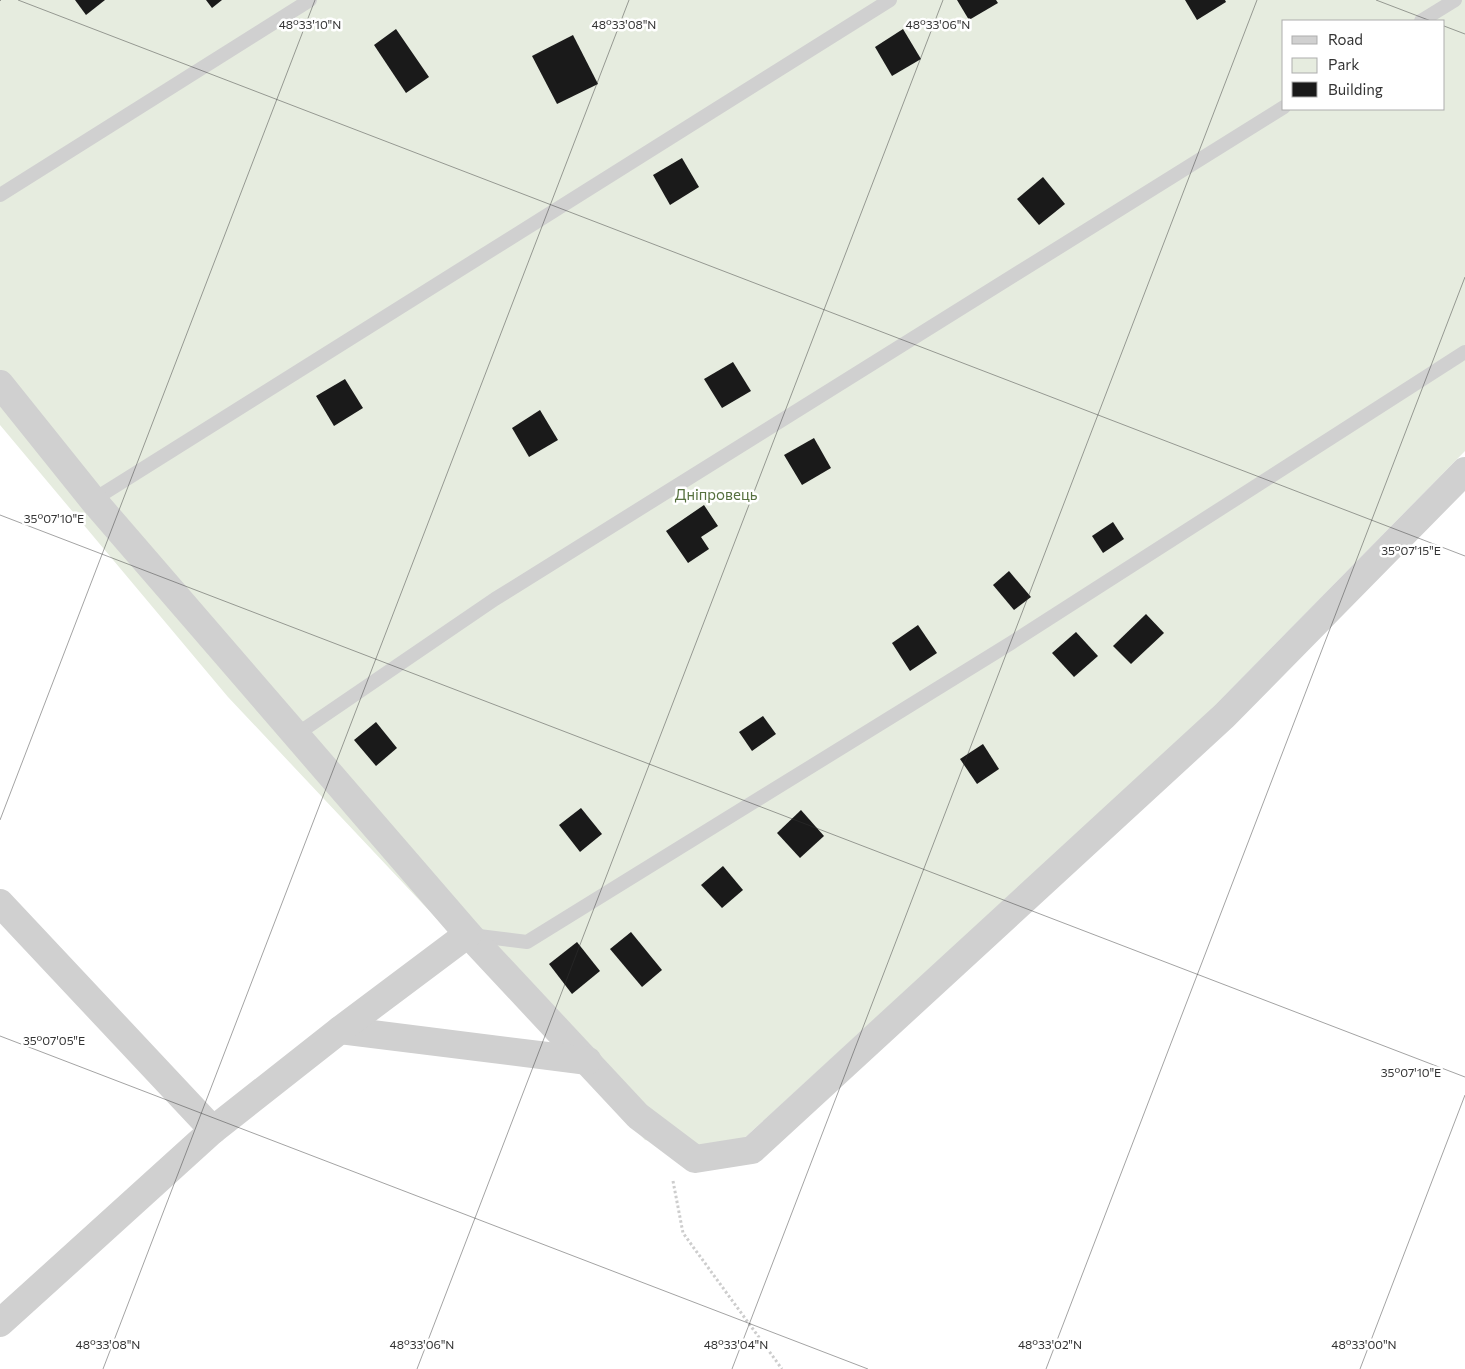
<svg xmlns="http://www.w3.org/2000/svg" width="1465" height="1369" font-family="Commissioner,sans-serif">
<rect width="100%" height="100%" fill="#fff"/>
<path fill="#e6ecdf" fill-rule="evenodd" d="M0 0H1465V451L1189 732 728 1153 645 1140 228 697 0 425ZM1284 21H1444V109H1284Z"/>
<g fill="#1a1a1a">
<polygon points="75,0 105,0 86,15"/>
<polygon points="206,0 222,0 212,8"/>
<polygon points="957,0 996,0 998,3 969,20"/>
<polygon points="1185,0 1225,0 1226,2 1197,20"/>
<polygon points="396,29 429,77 406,93 374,45"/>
<polygon points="903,29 921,59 892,76 875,47"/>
<polygon points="573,35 598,84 557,104 532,56"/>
<polygon points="682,158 699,187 670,205 653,175"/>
<polygon points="1043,177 1065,204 1039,225 1017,199"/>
<polygon points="733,362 751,391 722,408 704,379"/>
<polygon points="345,379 363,408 334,426 316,396"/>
<polygon points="540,410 558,440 529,457 512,428"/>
<polygon points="814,438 831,468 802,485 784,455"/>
<polygon points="704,505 718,526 701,537 709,549 688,563 666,531"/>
<polygon points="1113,522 1124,539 1103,553 1092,536"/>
<polygon points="1009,571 1031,597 1014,610 993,585"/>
<polygon points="1146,614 1164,633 1131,664 1113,646"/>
<polygon points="918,625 937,653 910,671 892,643"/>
<polygon points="1076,632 1098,656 1074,677 1052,653"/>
<polygon points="763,716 776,734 752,751 739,732"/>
<polygon points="376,722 397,748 376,766 354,740"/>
<polygon points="983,744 999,769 977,784 960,759"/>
<polygon points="581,808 602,834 580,852 559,825"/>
<polygon points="801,810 824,836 800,858 777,833"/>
<polygon points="723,866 743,890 722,908 701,885"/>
<polygon points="631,932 662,970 642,987 610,949"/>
<polygon points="577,942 600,971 572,994 549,964"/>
</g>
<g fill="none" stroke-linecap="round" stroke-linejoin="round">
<polyline stroke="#cdcdcd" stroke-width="3" stroke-dasharray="2.5 2.5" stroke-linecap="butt" points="673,1181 683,1233 782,1369"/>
<g stroke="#d0d0d0" stroke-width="14">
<polyline points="1421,21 1455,0"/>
<polyline points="0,195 310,0"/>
<polyline points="93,500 890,0"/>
<polyline points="297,734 495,599 1284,107"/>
<polyline points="471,935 527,942 1011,643 1465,352"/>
</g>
<g stroke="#d0d0d0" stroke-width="28">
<polyline points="0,384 93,500 468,934 638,1116 695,1159 752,1150 1224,716 1465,471"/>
<polyline points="0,903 213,1130"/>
<polyline points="340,1030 588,1061"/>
<polyline points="0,1323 213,1130 340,1030 468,934"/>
</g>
</g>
<path fill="none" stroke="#333" stroke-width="1" stroke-opacity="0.45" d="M18 0 1465 556M1376 0 1431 21M0 1 1 0M1444 26 1465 34M0 515 1465 1077M0 820 315 0M0 1036 868 1369M103 1369 629 0M417 1369 943 0M732 1369 1257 0M1046 1369 1465 277M1360 1369 1465 1095"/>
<g text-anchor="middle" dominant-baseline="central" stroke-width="5" stroke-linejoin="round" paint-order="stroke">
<g font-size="15" fill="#56703f" stroke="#fff">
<text x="716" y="494">Дніпровець</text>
</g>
</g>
<g font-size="12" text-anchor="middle" fill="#333" stroke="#fff" stroke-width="5" stroke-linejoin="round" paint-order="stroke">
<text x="310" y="29">48°33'10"N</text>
<text x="624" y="29">48°33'08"N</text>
<text x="938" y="29">48°33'06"N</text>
<text x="54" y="523">35°07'10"E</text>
<text x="1411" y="555">35°07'15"E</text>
<text x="54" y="1045">35°07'05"E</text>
<text x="1411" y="1077">35°07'10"E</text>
<text x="108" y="1349">48°33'08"N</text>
<text x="422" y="1349">48°33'06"N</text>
<text x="736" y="1349">48°33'04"N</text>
<text x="1050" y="1349">48°33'02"N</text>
<text x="1364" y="1349">48°33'00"N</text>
</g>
<rect x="1282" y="20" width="162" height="90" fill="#ffffff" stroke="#adadad"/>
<rect x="1292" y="36" width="25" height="8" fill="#d0d0d0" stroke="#adadad"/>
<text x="1328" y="45" font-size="15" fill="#333333">Road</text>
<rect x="1292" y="58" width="25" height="15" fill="#e6ecdf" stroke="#adadad"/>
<text x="1328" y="70" font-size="15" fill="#333333">Park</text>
<rect x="1292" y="82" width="25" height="15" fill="#1a1a1a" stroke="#adadad"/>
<text x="1328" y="95" font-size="15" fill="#333333">Building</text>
</svg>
